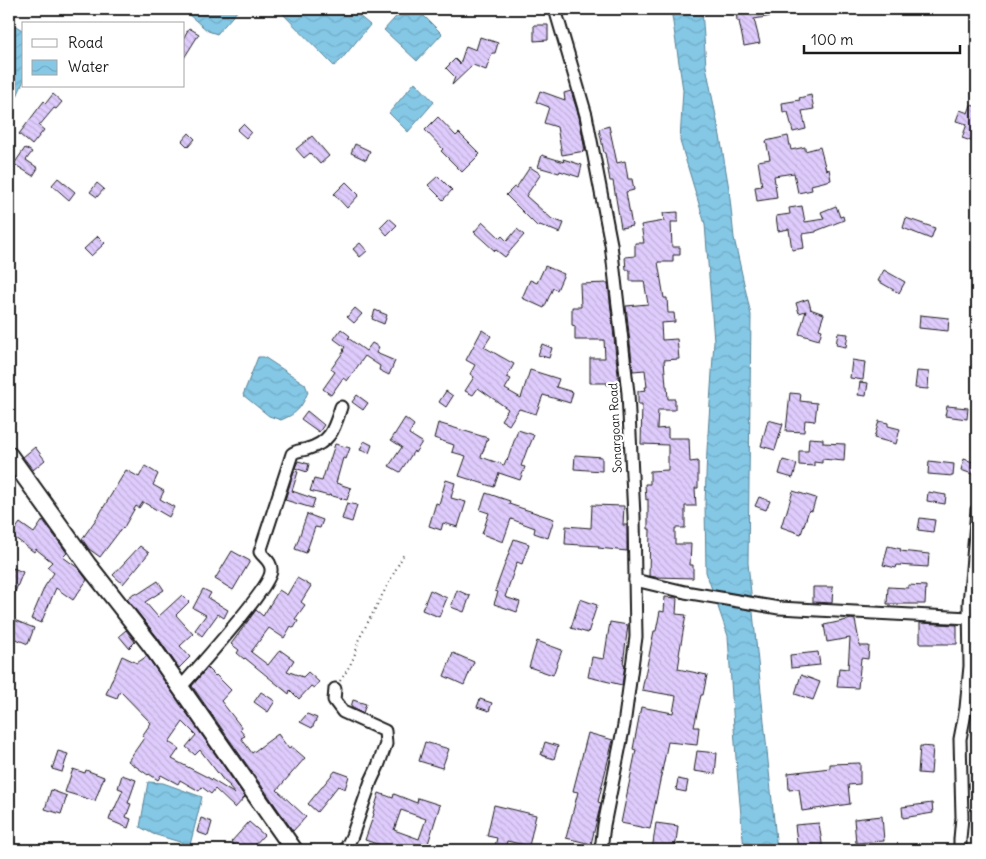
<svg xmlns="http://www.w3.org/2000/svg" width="986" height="859" font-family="Delius,sans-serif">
<defs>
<pattern id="water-waves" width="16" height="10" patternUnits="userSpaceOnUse" patternTransform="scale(1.25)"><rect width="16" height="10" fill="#84c8e6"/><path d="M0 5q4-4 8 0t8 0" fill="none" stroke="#71abc5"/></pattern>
<pattern id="building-back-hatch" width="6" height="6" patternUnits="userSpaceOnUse" patternTransform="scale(1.25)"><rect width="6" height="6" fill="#dfccfd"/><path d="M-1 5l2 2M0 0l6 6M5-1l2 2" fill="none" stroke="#bfafd8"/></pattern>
</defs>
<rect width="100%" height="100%" fill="#fff"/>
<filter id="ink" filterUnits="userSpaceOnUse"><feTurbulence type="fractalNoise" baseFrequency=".02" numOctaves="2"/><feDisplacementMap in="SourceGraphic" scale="10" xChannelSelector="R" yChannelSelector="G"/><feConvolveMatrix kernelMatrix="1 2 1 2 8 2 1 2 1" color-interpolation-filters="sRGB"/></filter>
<g filter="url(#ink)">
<g fill="url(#water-waves)" stroke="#5a8395">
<polygon points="182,9 239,9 217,34 208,31"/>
<polygon points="278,9 351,9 370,25 341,60 334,66"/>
<polygon points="403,9 417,9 442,34 417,61 384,30"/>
<polygon points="671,9 702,9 706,66 720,136 729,189 734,238 751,315 748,563 777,850 744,850 736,758 728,636 706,572 705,504 707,450 714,341 705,224 680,141 683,90"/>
<polygon points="14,25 24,31 24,80 9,115 9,34"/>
<polygon points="415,82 434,102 408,132 389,113"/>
<path d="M258 357H264L305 384 308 392C301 408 298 413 281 420L269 416 243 395Z"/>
<polygon points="148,782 163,783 202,797 190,845 153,834 140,827"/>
</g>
<g fill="url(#building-back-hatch)" stroke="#1c1c1c" fill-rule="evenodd">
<polygon points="736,9 771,9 772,16 754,19 760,43 744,46 739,21 737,21"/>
<polygon points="534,25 548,25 548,40 534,41"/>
<polygon points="189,28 199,34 184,58 184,37"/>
<polygon points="480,37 498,43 495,53 492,53 486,70 473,65 452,85 455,77 446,68 455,59 460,64 466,46 476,50"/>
<polygon points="540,91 565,100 564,93 571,91 579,117 585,151 562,155 557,127 544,123 549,107 536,102"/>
<polygon points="53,94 62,102 56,109 54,108 39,126 44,130 32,145 19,134 44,101 46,103"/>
<polygon points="811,95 814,109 802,111 806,129 793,132 788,112 783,113 782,103 800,100 799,98"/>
<polygon points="971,105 977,107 977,143 962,138 967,124 956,121 960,110 968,113"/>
<polygon points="438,117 456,136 459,133 480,154 462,172 441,151 443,149 425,130"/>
<polygon points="243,124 251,132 246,138 237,130"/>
<polygon points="609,126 617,163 625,161 628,179 632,179 634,190 626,192 632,226 621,228 613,181 610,181 605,153 604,153 599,129"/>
<polygon points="189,133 195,139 188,147 182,141"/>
<polygon points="312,136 329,156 320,164 310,153 304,158 296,149"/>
<polygon points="788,136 791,150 805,147 805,151 820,147 826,170 829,169 831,180 811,185 812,190 798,193 794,173 774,176 777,198 757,201 755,187 762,186 758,161 770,159 766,141"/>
<polygon points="355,144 370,151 366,160 351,153"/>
<polygon points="25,148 32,152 26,160 38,168 33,176 14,164"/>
<polygon points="542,155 564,162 563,159 582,165 579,177 560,171 559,173 538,167"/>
<polygon points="530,167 541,174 526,196 552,219 564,223 560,233 540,225 538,227 506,195 514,187 516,188"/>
<polygon points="438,176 452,190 443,200 428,185"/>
<polygon points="58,178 75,192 69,200 52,185"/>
<polygon points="346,182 359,195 347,208 334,194"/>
<polygon points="97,183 104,189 97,197 90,192"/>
<polygon points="802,206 805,222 824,219 821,212 836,206 840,217 843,216 844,220 816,231 816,232 802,234 804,248 792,250 789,229 778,231 776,216 790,214 789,208"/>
<polygon points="678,212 678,222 671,222 672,247 680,247 680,255 673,255 673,262 658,262 664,298 667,298 668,313 674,313 675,322 661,323 662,340 677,339 679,359 664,360 666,386 667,386 668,399 675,399 675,410 658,410 657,429 668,428 668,438 689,438 690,462 698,461 698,488 695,488 696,506 685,506 685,528 675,528 675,544 691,544 690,565 693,565 693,578 655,577 649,576 650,529 648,529 648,499 646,500 645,484 650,484 650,471 668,470 668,445 641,444 642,404 638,404 638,391 646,390 645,387 647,387 645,370 633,371 626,306 648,304 644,281 630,281 630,270 626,270 625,257 635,256 635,243 644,243 641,225 664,221 663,213"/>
<polygon points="389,218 397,225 387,235 380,227"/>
<polygon points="906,218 935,228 931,239 903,228"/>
<polygon points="483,222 500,238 502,236 507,241 517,229 524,235 505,257 496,250 495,251 474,232"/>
<polygon points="98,236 105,243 91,256 84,249"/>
<polygon points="360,243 367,251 360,257 353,249"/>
<polygon points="545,266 564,274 557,290 553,288 544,308 522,298 530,280 537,283"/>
<polygon points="884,270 905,282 899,293 878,281"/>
<polygon points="608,283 619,384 607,385 607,383 590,383 590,358 605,358 604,340 575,340 575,326 572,325 572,307 581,307 580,284"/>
<polygon points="808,299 811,309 810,309 824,314 819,329 822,330 819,340 799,334 806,311 799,313 796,303"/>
<polygon points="355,308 362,314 354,323 347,317"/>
<polygon points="375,310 387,315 384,324 372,319"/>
<polygon points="920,315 949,318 948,331 919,328"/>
<polygon points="341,329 350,336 348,338 366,351 372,343 379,347 376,353 395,361 389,375 379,370 380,366 365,356 347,381 343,378 331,395 323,389 335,372 331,369 344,351 343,350 345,347 334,339"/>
<polygon points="482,330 491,336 484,347 514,364 507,377 511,379 505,389 521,398 530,370 559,379 556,387 573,392 570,403 543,395 536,414 519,409 509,425 501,420 508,409 478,388 473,395 465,391 474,377 470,374 475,365 466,360"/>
<polygon points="838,333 848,334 846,347 836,345"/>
<polygon points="542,344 552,348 549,358 538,355"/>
<polygon points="852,360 865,362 863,380 850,378"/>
<polygon points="917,371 929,372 928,389 915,388"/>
<polygon points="860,382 868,383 866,396 858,395"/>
<polygon points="446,391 453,396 446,407 439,402"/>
<polygon points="790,393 801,394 800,401 817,403 815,421 805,420 804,432 786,431"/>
<polygon points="357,395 368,403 363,410 352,402"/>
<polygon points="947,406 968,408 967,419 945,416"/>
<polygon points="307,411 324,425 319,432 301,419"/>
<polygon points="405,418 414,425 409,434 422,442 415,453 414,451 400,472 389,466 402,447 391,440"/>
<polygon points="768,420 783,424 775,450 761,446"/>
<polygon points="879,421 888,423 888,426 900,429 896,444 874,438"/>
<polygon points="438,423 488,438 481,457 504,465 506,460 507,461 518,430 534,435 529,447 528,447 521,466 525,467 520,480 499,473 494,487 459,476 466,456 452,452 454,445 434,438"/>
<polygon points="809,438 823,439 823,443 845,444 844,461 822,459 822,463 814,462 814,466 799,465 799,451 808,451"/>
<polygon points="364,441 372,445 369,453 360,450"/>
<polygon points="335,444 350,448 346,459 343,458 336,483 351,488 347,500 329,495 329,496 310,491 314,479 322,481 328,462 329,463"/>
<polygon points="35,447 45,460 33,470 23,457"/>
<polygon points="575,455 602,457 602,471 574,469"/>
<polygon points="964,459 976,463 972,474 961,470"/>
<polygon points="783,460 797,464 793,478 779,474"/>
<polygon points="298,461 309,464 307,472 295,468"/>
<polygon points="929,461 954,464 953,476 928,474"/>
<polygon points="145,466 158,474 153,485 164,491 160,499 174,507 169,517 143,502 139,508 136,506 123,529 122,528 100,557 89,549 82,539 99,515 126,470 139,477"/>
<polygon points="294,471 298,472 292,491 315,499 312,508 285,500"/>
<polygon points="446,480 455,483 451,498 466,502 458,527 443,523 441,530 429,526 436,503 439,504"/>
<polygon points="793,491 816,498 812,511 809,510 801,534 781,527 785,514 786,514"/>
<polygon points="928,492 946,495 945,504 927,501"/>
<polygon points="486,493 510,501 509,504 554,519 548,538 534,533 535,528 511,519 503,542 482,534 489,513 480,510"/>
<polygon points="759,497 770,501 766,510 755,506"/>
<polygon points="347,503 357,505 352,522 342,519"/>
<polygon points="592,505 624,506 623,525 627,525 627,551 598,548 599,546 565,544 566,526 591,528"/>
<polygon points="307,514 323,520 320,528 315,527 306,553 295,549"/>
<polygon points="920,518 935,520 933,532 918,530"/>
<polygon points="43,520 67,553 63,557 78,568 87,580 73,600 56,588 41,623 31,619 45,586 54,573 47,567 52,562 36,549 34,552 11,535 20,523 34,533"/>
<polygon points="514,539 529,544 522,564 517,562 505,597 520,602 517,612 494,604 498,592 495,591"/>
<polygon points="140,546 149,553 123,584 113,575"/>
<polygon points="888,546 901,549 900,551 929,554 928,567 897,565 896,568 883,565"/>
<polygon points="232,551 250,561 233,590 215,579"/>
<polygon points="13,568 23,572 9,607 9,578"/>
<polygon points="297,578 311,586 301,602 305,605 295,619 298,621 294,628 291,626 284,638 269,628 251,652 268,665 280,650 294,660 287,671 303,677 308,672 319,682 314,688 311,686 299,699 290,690 289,694 245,658 244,659 237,653 239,650 231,644 256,610 263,616 279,590 287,595"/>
<polygon points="158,581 164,590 145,602 158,617 182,595 189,602 176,615 193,634 180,646 190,657 179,668 158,638 127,599 134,593 138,594"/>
<polygon points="908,585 926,586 925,604 887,604 888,587 908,588"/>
<polygon points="813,587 833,587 832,603 813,602"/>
<polygon points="203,589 211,593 208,598 228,610 224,618 218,614 202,636 195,630 206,615 193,608"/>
<polygon points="430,590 447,598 439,617 422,610"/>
<polygon points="457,590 470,596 464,612 451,607"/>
<polygon points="665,597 677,598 676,614 686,615 679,655 680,656 678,669 707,675 703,695 701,695 694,727 699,727 697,745 668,742 650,829 621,823 636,750 633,749 641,707 673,713 676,696 642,690 654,631 656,631 660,611 664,612"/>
<polygon points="580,599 597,605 588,633 571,628"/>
<polygon points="9,618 34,628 28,644 9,636"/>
<polygon points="852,619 855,620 860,646 869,646 868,659 861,658 858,688 837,687 839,668 848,669 850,638 827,642 824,625"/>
<polygon points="610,622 628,625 623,664 625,664 622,685 588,677 592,657 604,659"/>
<polygon points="920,623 957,625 957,644 920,644"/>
<polygon points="126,630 135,642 129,648 119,636"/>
<polygon points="537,641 562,650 553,675 529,667"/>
<polygon points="818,652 820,665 791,668 790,655"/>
<polygon points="453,653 474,662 464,685 444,676"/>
<path d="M122 656 137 663 147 656 245 797 235 808 215 789 211 794 202 787 199 791 180 780 178 784 161 775 158 780 149 774 148 775 128 761 144 738 142 736 151 723 120 691 117 698 106 694ZM183 722 196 735 186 747 195 755 200 750 224 781 230 786 229 787 235 794 209 778 172 759 179 749 169 742Z"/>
<polygon points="207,668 215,676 216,675 231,690 221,701 242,728 240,730 245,736 241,738 252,753 278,734 289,749 291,746 305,758 277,790 306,817 293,831 192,686"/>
<polygon points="801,675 820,682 813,700 795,694"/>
<polygon points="261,692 275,701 268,712 254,702"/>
<polygon points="480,699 492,703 489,711 477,707"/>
<polygon points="353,700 366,704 363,713 351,707"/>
<polygon points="307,714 317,718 312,728 300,722"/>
<polygon points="588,733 613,740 598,802 601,803 591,844 566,838 578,792 573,791"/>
<polygon points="425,742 449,749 442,768 419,761"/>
<polygon points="545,742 558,746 554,759 541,755"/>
<polygon points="920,746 933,747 931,774 918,773"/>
<polygon points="58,751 68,754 62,772 52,769"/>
<polygon points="697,751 717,753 715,774 694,771"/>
<polygon points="860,763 860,784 848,785 850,804 802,811 799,789 789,790 788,773 830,768 830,764"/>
<polygon points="73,769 85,773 86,770 104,777 95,801 65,792"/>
<polygon points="335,771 349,776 345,789 338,786 317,812 308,804"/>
<polygon points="122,775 136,780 128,803 131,804 126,817 131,819 128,828 109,820 112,811 113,812 123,790 118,788"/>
<polygon points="678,779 688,781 686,792 676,790"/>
<polygon points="51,790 67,796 61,814 45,809"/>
<path d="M379 793 393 798 394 794 417 803 418 798 440 805 426 850H378L380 845 365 840 374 814 373 813ZM401 810 426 819 419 839 394 830Z"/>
<polygon points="932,803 933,813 903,818 902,807"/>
<polygon points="494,805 536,815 529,846 507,841 505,850 494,850 497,838 487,836"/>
<polygon points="882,816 884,841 856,843 854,819"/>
<polygon points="201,818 212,822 208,836 197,832"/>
<polygon points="249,822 264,835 250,850 240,850 231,842"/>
<polygon points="656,823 678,826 675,850 652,850"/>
<polygon points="819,823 823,850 798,850 795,825"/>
</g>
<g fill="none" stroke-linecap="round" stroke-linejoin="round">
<g stroke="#1c1c1c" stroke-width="15">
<g id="minor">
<polyline points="555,9 586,115 611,244 628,393 634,516 636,637 624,725 604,825 601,850"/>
<polyline points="635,580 685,592 779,608 969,618"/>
<path d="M180 688C195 671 271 587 271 571 272 562 264 558 260 552L292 454C296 450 301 451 307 449 331 442 334 429 341 407"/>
<polyline points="335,689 334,700 343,712 385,731 386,744 378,766 371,781 352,836 345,850"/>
<polyline points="960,850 960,839 962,817 960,739 966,708 970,666 969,604 977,510"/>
</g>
</g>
<g stroke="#1c1c1c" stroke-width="20">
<polyline id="secondary" points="9,455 88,565 150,644 294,850"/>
</g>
<path stroke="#1c1c1c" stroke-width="2" stroke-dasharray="1 4" stroke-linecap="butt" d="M340 681C349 668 356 656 358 641L405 552"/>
<use href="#minor" stroke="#fff" stroke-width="11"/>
<use href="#secondary" stroke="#fff" stroke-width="16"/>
</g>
</g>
<g text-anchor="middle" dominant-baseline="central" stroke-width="4.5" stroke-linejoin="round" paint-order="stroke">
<g font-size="12" fill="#1c1c1c" stroke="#fff">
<text transform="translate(615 428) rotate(-93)">Sonargoan Road</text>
</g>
</g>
<rect width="986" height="859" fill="none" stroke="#fff" stroke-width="30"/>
<rect x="15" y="15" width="956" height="829" fill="none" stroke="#1c1c1c" stroke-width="2" filter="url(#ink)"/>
<rect x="22" y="22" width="162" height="65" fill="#ffffff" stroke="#a4a4a4"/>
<rect x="32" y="39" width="25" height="8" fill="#ffffff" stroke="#a4a4a4"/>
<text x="68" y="48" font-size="15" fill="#1c1c1c">Road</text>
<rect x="32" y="60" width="25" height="15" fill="url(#water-waves)" stroke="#a4a4a4"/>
<text x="68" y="72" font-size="15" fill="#1c1c1c">Water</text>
<path d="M804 45v8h156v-8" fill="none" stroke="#1c1c1c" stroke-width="2.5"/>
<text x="811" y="45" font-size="15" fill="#1c1c1c" stroke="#ffffff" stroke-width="4" paint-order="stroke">100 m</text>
</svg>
